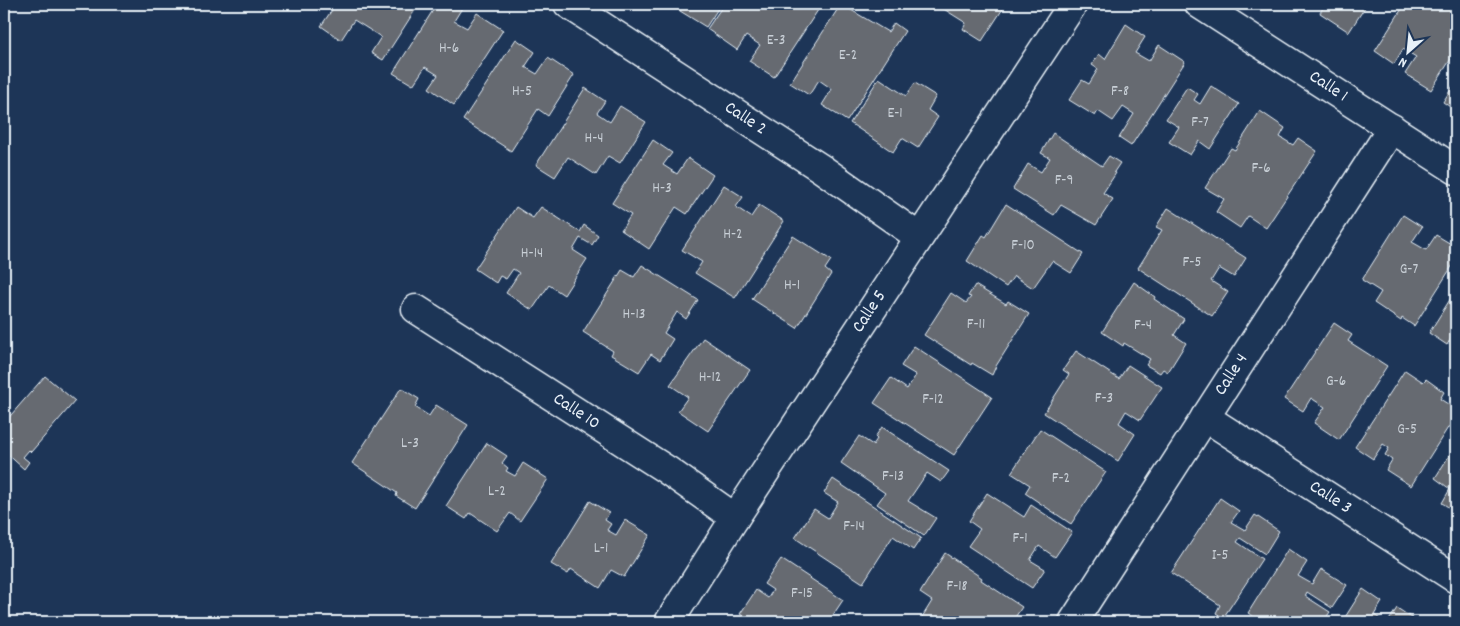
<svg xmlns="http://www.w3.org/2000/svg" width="1460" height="626" font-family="Dekko,sans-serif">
<rect width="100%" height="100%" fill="#1d3557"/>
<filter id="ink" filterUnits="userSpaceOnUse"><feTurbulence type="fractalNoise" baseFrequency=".02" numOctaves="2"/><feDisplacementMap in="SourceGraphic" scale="10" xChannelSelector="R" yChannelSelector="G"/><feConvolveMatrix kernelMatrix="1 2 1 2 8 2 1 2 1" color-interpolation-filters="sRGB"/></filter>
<g filter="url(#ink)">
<g fill="#666a71" stroke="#e8f1f8">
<polygon points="336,4 419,4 383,60 371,53 381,37 354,20 341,40 321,26"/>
<polygon points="437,4 455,4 462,8 454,21 467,28 477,13 503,30 454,105 429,88 438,75 425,67 413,85 393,73"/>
<polygon points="685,4 721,4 706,27 680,11"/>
<polygon points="724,4 730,4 737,8 740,4 822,4 774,77 749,61 760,45 746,36 737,50 707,29"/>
<polygon points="841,4 888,32 894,23 905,31 847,121 822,105 832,89 819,80 809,95 790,83"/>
<polygon points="940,4 1006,4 982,41 963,29 966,23 939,6"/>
<polygon points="1325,4 1367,4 1349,32 1320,13"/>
<polygon points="1405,4 1453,4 1456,6 1456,51 1431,90 1405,74 1416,57 1403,49 1394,64 1375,51"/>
<polygon points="1126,24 1145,37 1135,53 1149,61 1159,45 1185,62 1131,146 1119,138 1134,114 1123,107 1113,121 1098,111 1095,116 1069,100 1082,80 1089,84 1098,69 1092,65 1099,54 1105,59"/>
<polygon points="516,39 535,52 525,67 537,74 548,58 574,75 548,116 538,109 511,151 463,120"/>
<polygon points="879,78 906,96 915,83 936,96 928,110 938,117 918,148 902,138 893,152 850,123"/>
<polygon points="1456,81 1456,111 1443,102"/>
<polygon points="1211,86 1239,104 1210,149 1199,141 1190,155 1169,142 1179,127 1166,119 1187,87 1198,94 1194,100 1200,104"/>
<polygon points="585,88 605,101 597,113 610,122 620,106 646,122 620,163 608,156 596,175 568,157 555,177 536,165"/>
<polygon points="1260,111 1285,128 1280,137 1293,145 1298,138 1317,151 1266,228 1248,216 1240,228 1216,212 1224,199 1205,188 1231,148 1235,150"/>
<polygon points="1053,133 1102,166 1109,156 1120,163 1114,172 1116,173 1103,193 1113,199 1096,225 1061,205 1054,215 1013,189 1028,164 1041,172 1050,158 1041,153"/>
<polygon points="653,140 672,153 663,165 677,174 688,158 713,175 687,214 676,207 649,249 621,230 631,215 612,203"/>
<polygon points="724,185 743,197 736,207 751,217 759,205 784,221 735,298 695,273 702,262 682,250"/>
<polygon points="1006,204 1083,254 1071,273 1052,261 1033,288 1014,276 1006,287 967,261 983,235 986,237"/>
<polygon points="516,207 533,218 541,207 580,232 584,225 598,235 592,245 580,238 573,250 587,259 564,295 549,285 532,310 506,293 519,273 513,269 506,279 500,276 496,283 475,269"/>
<polygon points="1168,208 1246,258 1234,277 1219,268 1211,281 1228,292 1212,316 1138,268 1162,230 1156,227"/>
<polygon points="1403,215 1422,227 1412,242 1426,250 1436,235 1456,247 1456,260 1414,326 1402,318 1401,321 1374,303 1381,292 1362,280"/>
<polygon points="793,236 831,260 825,269 831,274 797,328 752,299"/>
<polygon points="642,265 698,300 686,319 677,312 664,333 673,339 660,360 651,354 639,372 611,355 613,351 583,332 622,270 634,277"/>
<polygon points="1134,282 1155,297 1154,299 1184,319 1174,335 1186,343 1168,372 1163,369 1160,373 1146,365 1150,359 1124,343 1123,346 1102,332"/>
<polygon points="975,285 1006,304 1008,301 1029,314 996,366 992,375 972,363 971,365 924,335 951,293 966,303 971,297 968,296"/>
<polygon points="1456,290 1456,330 1447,345 1429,333"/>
<polygon points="1334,323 1352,335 1348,341 1387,366 1339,440 1314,423 1325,407 1311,398 1303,411 1284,399"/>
<polygon points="703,338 750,370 708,431 678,411 688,397 670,385"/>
<polygon points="914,346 992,397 954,455 874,403 891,378 907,389 916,375 901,366"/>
<polygon points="1076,351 1119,379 1128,365 1162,387 1140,420 1126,411 1119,423 1135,434 1118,461 1044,413 1069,374 1063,370"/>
<polygon points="1405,370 1423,382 1426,379 1444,392 1440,399 1456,409 1456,415 1411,486 1386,470 1392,460 1385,455 1389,448 1383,444 1373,459 1355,447"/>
<polygon points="45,376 75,401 31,452 29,450 23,457 29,462 24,469 4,451 4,423"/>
<polygon points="401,388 419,399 415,407 429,416 436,405 468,425 415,508 396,496 397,493 352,463"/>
<polygon points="882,427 949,471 941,482 927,473 908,501 936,518 924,536 877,504 885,493 841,463 859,436 873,445 877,439 875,437"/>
<polygon points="1040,429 1106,472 1071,524 1025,493 1030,485 1011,473"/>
<polygon points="487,443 507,456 502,463 508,468 506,471 515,476 523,463 548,479 520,521 510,513 497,531 470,513 466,519 446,506"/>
<polygon points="1456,445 1456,512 1442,503 1450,489 1435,478"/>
<polygon points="833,479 921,538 913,550 893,536 863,583 795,538 814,509 828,518 838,502 824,493"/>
<polygon points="987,493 1024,517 1031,505 1072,532 1055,557 1039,546 1030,560 1045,569 1032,588 968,546 980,529 969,521"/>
<polygon points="1220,498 1239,511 1231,522 1245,530 1255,515 1279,531 1265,554 1240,538 1237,542 1262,559 1223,618 1216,613 1220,605 1171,573"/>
<polygon points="590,501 609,513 605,520 611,524 607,530 616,535 625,520 650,535 624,577 611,570 600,588 571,569 568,574 551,564"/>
<polygon points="1288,549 1307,562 1298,576 1312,584 1321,569 1347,585 1332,608 1307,592 1305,596 1330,612 1323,622 1262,622 1248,613"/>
<polygon points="945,553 982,578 981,580 1022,607 1012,622 919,622 932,601 920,593"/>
<polygon points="781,559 843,600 831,618 838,622 752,622 740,614 756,590 768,598 773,590 764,584"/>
<polygon points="1363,589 1382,602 1374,615 1385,622 1342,622"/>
<polygon points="1397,608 1418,622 1388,622"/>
<polygon points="1139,614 1151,622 1133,622"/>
</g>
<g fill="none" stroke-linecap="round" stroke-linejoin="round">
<g stroke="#e8f1f8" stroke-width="31">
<g id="minor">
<polyline points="568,4 822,169 919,237"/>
<polyline points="1199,4 1456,170"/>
<polyline points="416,309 667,470 735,518"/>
<polyline points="1205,417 1456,579"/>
<polyline points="669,622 735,518 1073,4"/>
<polyline points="1073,622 1392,128"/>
</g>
</g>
<use href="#minor" stroke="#1d3557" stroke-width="28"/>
</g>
</g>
<g text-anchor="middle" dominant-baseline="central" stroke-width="4" stroke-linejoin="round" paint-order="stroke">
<g font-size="15" fill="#c8cfd6">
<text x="776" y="41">E-3</text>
<text x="449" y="49">H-6</text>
<text x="848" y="56">E-2</text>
<text x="522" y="92">H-5</text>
<text x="1120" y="92">F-8</text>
<text x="895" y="114">E-1</text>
<text x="1200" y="123">F-7</text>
<text x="594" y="139">H-4</text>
<text x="1261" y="169">F-6</text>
<text x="1064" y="181">F-9</text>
<text x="662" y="189">H-3</text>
<text x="733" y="235">H-2</text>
<text x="1023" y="246">F-10</text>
<text x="532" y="254">H-14</text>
<text x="1192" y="263">F-5</text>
<text x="1409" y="270">G-7</text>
<text x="792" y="286">H-1</text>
<text x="634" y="315">H-13</text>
<text x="976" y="325">F-11</text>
<text x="1143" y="326">F-4</text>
<text x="710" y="378">H-12</text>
<text x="1336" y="382">G-6</text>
<text x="1104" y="399">F-3</text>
<text x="933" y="400">F-12</text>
<text x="1407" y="430">G-5</text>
<text x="410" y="444">L-3</text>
<text x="893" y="477">F-13</text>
<text x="1061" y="479">F-2</text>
<text x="497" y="492">L-2</text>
<text x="854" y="527">F-14</text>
<text x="1020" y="539">F-1</text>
<text x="601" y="549">L-1</text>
<text x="1220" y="556">I-5</text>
<text x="957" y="587">F-18</text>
<text x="802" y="594">F-15</text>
</g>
<g font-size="18" fill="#e8f1f8" stroke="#1d3557">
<text transform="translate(1328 87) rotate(33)">Calle 1</text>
<text transform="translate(745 119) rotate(33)">Calle 2</text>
<text transform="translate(870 312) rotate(-57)">Calle 5</text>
<text transform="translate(1232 375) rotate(-57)">Calle 4</text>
<text transform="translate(576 412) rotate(33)">Calle 10</text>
<text transform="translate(1330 498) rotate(33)">Calle 3</text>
</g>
</g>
<rect width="1460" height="626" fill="none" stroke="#1d3557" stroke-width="20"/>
<rect x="10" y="10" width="1440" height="606" fill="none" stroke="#e8f1f8" stroke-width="2" filter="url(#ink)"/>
<g transform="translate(1408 52) rotate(207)" stroke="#1d3557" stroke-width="4" paint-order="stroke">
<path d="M0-4L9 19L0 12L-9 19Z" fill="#e8f1f8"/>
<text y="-8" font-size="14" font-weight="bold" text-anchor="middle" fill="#e8f1f8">N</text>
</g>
</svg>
